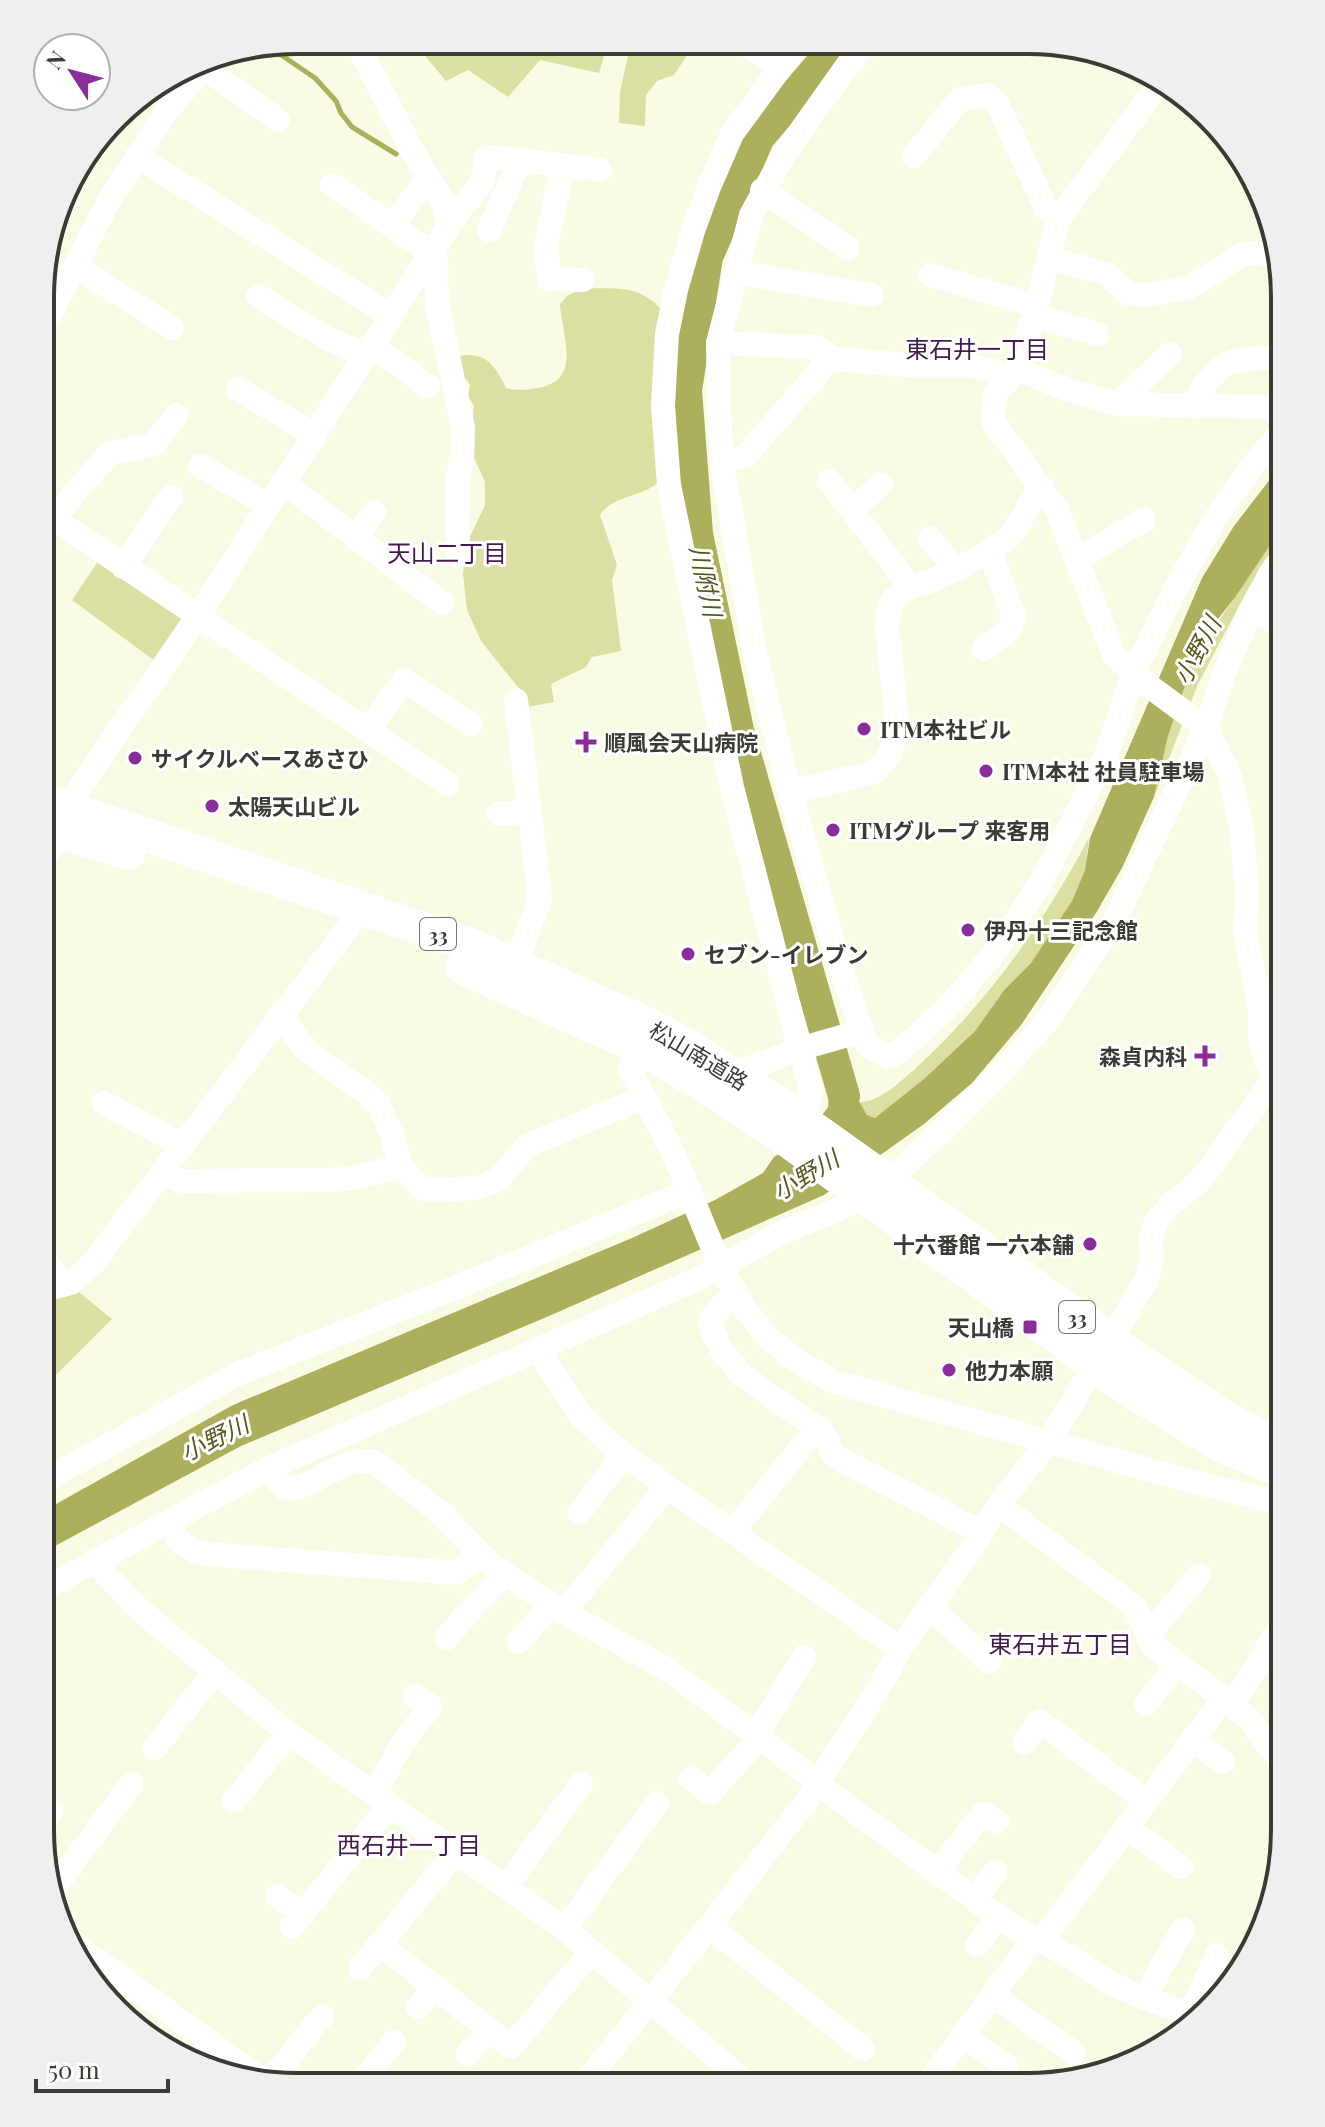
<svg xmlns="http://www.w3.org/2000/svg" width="1325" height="2127" font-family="'Playfair Display','Noto Sans JP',serif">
<rect width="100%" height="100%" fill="#f9fbe5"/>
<g fill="#dbdfa2">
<polygon points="412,40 577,41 588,47 592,41 687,41 688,54 674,75 657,81 646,95 645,126 619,123 620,92 629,51 607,46 599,73 540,60 508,97 468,70 446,81"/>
<path d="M583 288C614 289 638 284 660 308L665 476C646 499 614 493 600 515L617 565 612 580 621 651 592 657 586 667 551 684 554 702 527 707 521 691 481 641 467 610 463 574 467 543 485 505V482L470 448 474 406 468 396 470 385 467 380 458 376 460 356C486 351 496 367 506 388 517 391 527 390 538 388 583 380 562 336 560 304L567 296Z"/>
<polygon points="1285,523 1285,534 1248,589 1198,684 1154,797 1168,736 1200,642 1220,619"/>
<polygon points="99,560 185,621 155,661 72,600"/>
<path d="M1089 838 1085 870 1072 901 1031 963 1005 989 975 1031 924 1079 876 1118 867 1115 859 1102C879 1103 902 1080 916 1068 989 1001 1042 925 1089 838Z"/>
<polygon points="75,1289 112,1319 41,1390 41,1299"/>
</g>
<polygon fill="#acaf5b" points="1285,460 1285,523 1236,596 1200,642 1168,736 1154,797 1122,868 1096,913 1021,1025 972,1083 924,1124 824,1195 549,1316 241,1446 40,1554 40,1513 233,1405 632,1238 715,1200 763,1173 774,1157 806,1137 828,1107 832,1056 867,1115 875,1118 924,1079 975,1031 1005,989 1031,963 1072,901 1085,870 1090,838 1202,578 1234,526"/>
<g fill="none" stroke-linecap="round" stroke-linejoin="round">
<polyline stroke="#acaf5b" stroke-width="5" points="268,46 315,78 336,101 341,113 352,127 396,154"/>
<polyline stroke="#acaf5b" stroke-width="32" points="840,42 759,137 707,257 686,390 697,534 738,730 844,1096"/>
<g stroke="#fff" stroke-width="24">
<polyline points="741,41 763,56 785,61"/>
<polyline points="870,42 849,63 785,153 751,215 718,343 719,410 722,462 754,649 790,792 834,946 862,1031 868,1046 890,1057 900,1051 946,1009 991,957 1019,916 1046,873 1107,754 1133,674 1177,586 1213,522 1246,474 1285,427"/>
<polyline points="203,67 278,120"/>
<polyline points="1160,83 1058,219 1037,306 1017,369 995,395 993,421 1057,510 1114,655 1141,680 1206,728 1230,776 1242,831 1247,894 1245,932 1260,1007 1260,1038 1266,1061 1276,1076 1285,1082"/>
<polyline points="137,156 390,315"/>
<polyline points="914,156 960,99 989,95 998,105 1046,208 1058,219"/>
<polyline points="563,165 546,245 549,279 583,280"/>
<polyline points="332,185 431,252 436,259 437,304 463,428 462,461 457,479 458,556"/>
<polyline points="762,190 848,248"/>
<polyline points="403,212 428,177"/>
<polyline points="449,226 483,180 486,159 492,157 600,170"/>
<polyline points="489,230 520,160"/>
<path d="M1048 258 1107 274 1129 294 1148 295 1190 287 1244 254C1256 251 1264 257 1276 254"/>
<polyline points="77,267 172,328"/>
<polyline points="735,272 872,295"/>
<polyline points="930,275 1037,306"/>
<polyline points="258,296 323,336 364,355"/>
<polyline points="1034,315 1097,334"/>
<polyline points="42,330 112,195 165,114 211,57"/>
<polyline points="718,343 815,347 824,352 827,358"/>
<polyline points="371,345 428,386"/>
<polyline points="1017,369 1066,389 1117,404 1269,407 1285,415"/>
<polyline points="238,389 313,434"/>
<polyline points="1117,404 1170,354"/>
<path d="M1194 407C1200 390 1215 366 1235 361 1250 357 1267 360 1285 355"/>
<path d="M722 462 745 456 819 372 827 358C858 361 890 364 922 366 955 368 978 359 1008 380"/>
<polyline points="200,466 269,505"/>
<polyline points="829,481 910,586"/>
<polyline points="283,482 442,603"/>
<polyline points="851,509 881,485"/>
<polyline points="42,511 448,784"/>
<polyline points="55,520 70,498 110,453 153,445 176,415"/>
<polyline points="355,537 375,512"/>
<polyline points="930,538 954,568"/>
<polyline points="1076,560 1144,520"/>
<polyline points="123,567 171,497"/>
<polyline points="1250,612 1285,625"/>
<polyline points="984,649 1009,630 1014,616 989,550"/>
<polyline points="369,730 404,680 471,724"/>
<path d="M790 792 875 772 889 755 898 731 887 625C888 614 889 604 897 596 907 586 919 586 931 581 954 571 982 557 1002 542 1020 529 1025 506 1042 488"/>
<polyline points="499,813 529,813"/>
<polyline points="41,867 81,786 197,617 449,226 443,202 413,152 355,40"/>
<polyline points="511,978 540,898 516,700"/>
<polyline points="281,1016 307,1051 367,1093 378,1104 391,1132 401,1167 422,1188 433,1190 477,1188 499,1179 526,1146 643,1098"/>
<polyline points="41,1019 42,1020"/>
<path d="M642 1033 630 1067C643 1099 662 1128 676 1160 705 1222 724 1299 778 1346 795 1361 815 1371 835 1382L1179 1478 1285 1505"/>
<polyline points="733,1075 799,1049 862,1031"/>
<polyline points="104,1103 183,1145"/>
<polyline points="799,1119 809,1104 811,1091 732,787 669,485 663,406 667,334 676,290 693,231 709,187 732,134 800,41"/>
<polyline points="162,1173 181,1181 323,1180 346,1179 401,1167"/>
<polyline points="41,1258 66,1284"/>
<polyline points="41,1291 71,1283 94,1262 348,928 358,907"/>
<polyline points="736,1292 717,1311 711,1320 711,1329 723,1352 743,1376 823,1432 834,1456 981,1532"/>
<polyline points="538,1350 581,1416 619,1451 667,1487 900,1648"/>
<path d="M267 1469 286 1489C318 1488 341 1454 375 1462L441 1513 491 1564 564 1612 668 1670 818 1782 819 1785 992 1912 1034 1939C1052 1942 1086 1969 1105 1980 1134 1995 1164 2005 1194 2015"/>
<polyline points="40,1483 238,1374 467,1283 688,1191"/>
<polyline points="999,1505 1135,1607 1152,1645 1229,1702 1251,1721 1276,1756 1284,1764"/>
<polyline points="579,1513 624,1455"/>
<polyline points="743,1519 817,1428"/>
<path d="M167 1523C177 1539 186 1551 205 1554L458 1573 479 1554"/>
<polyline points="96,1560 107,1576 140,1610 288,1733 565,1929 750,2086"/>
<polyline points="40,1591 267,1469 702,1277 781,1233 842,1208 887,1183 996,1078 1046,1022 1112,926 1206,728 1223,676 1250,612 1271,572 1285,553"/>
<polyline points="930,1607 989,1662"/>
<polyline points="564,1612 667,1487"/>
<polyline points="1147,1636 1199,1575"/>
<polyline points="447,1638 468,1612 506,1574"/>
<polyline points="519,1642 551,1604"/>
<polyline points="1146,1704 1178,1664"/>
<polyline points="756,1735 804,1657"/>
<polyline points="1192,1740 1223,1762"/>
<polyline points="1024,1743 1040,1721 1145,1800"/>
<polyline points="155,1748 215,1671"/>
<polyline points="691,1779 710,1793 759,1738"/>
<polyline points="818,1782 885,1678 900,1648 977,1541 994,1511 1049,1441 1147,1279 1152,1259 1151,1238 1156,1222 1169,1206 1200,1181 1276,1076"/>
<polyline points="374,1795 399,1749 430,1706 415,1696"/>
<polyline points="234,1801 288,1733"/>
<polyline points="40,1826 51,1812"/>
<polyline points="1126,1826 1181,1867"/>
<polyline points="937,1872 982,1814 987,1815 997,1821"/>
<polyline points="506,1886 581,1784"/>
<polyline points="52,1891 131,1784"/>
<polyline points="278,1896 302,1914"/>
<polyline points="975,1899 995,1872"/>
<polyline points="709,1926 863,2049"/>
<polyline points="292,1927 389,1806"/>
<polyline points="565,1929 657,1803"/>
<polyline points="69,1940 269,2085"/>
<polyline points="1042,1940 1218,1706 1237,1698 1284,1621"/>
<polyline points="380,1944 511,2047 591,1952"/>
<polyline points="977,1945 999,1916"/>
<polyline points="360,1968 456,1852"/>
<polyline points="992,1995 1073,2052"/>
<polyline points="1144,1998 1183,1929"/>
<polyline points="418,2007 434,1987"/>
<polyline points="1188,2020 1217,1955"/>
<polyline points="963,2035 1006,2066"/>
<polyline points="468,2054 488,2029"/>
<polyline points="268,2084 322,2016"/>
<polyline points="359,2085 394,2042"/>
<polyline points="582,2086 650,2002 819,1785"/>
<polyline points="925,2087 1034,1939"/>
</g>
<g stroke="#fff" stroke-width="34">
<polyline points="41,799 470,945 645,1023 697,1051 785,1108 1141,1362 1227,1419 1285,1449"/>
<polyline points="41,827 129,853"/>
<polyline points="463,968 637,1046 699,1082 790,1142 1125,1387 1220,1445 1285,1472"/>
</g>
</g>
<g fill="#882d99" stroke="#fff" stroke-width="3">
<circle cx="864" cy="729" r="8"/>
<path d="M582 730h8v8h8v8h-8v8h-8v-8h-8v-8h8z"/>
<circle cx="135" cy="758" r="8"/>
<circle cx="986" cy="771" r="8"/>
<circle cx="212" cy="806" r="8"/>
<circle cx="833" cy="830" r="8"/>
<circle cx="968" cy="930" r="8"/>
<circle cx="688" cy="954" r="8"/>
<path d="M1201 1044h8v8h8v8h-8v8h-8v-8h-8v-8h8z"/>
<circle cx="1090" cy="1244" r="8"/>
<rect x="1022" y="1319" width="16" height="16" rx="4"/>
<circle cx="949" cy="1370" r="8"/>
</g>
<g text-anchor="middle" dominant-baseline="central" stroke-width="6" stroke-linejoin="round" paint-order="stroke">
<g fill="#fff" stroke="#757670" stroke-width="2">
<rect x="420" y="918" width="36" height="32" rx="6"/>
<rect x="1059" y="1301" width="36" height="32" rx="6"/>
</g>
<g font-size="20" font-weight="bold" fill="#3a3b33">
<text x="438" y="934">33</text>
<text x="1077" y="1317">33</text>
</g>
<g font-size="22" font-weight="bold" fill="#3a3b33" stroke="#fff" text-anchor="start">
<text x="880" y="729">ITM本社ビル</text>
<text x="604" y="742">順風会天山病院</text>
<text x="151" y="758">サイクルベースあさひ</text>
<text x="1002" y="771">ITM本社 社員駐車場</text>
<text x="228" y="806">太陽天山ビル</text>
<text x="849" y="830">ITMグループ 来客用</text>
<text x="984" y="930">伊丹十三記念館</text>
<text x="704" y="954">セブン-イレブン</text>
<text x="1187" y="1056" text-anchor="end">森貞内科</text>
<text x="1074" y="1244" text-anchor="end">十六番館 一六本舗</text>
<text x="1014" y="1327" text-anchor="end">天山橋</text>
<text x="965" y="1370">他力本願</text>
</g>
<g font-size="22" fill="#3a3b33" stroke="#fff">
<text transform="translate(699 1055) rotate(31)">松山南道路</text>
</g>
<g font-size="24" fill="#451a4e" stroke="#fff">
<text x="977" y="348">東石井一丁目</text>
<text x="447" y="552">天山二丁目</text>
<text x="1060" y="1643">東石井五丁目</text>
<text x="409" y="1844">西石井一丁目</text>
</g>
<g font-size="24" font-style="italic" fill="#57581b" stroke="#fff">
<text transform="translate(707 581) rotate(78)">川附川</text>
<text transform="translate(1196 650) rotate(-62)">小野川</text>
<text transform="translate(805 1174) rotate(-31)">小野川</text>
<text transform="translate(214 1437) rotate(-26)">小野川</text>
</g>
</g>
<path d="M0 0H1325V2127H0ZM297 54H1028A243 243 0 0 1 1271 297V1830A243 243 0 0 1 1028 2073H297A243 243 0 0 1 54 1830V297A243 243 0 0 1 297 54Z" fill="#efefef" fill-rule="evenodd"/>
<path fill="none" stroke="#3a3b33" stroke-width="4" d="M297 54H1028A243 243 0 0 1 1271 297V1830A243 243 0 0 1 1028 2073H297A243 243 0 0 1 54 1830V297A243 243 0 0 1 297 54Z"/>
<g transform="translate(72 72) rotate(306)"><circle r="38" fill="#ffffff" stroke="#b0b1ad" stroke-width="2"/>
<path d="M0-6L14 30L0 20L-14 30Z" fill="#882d99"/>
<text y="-12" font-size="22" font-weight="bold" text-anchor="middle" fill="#3a3b33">N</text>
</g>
<path d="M36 2079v12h132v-12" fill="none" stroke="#3a3b33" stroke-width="4"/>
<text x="48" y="2079" font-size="24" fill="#3a3b33" stroke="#ffffff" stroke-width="6" paint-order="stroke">50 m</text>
</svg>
